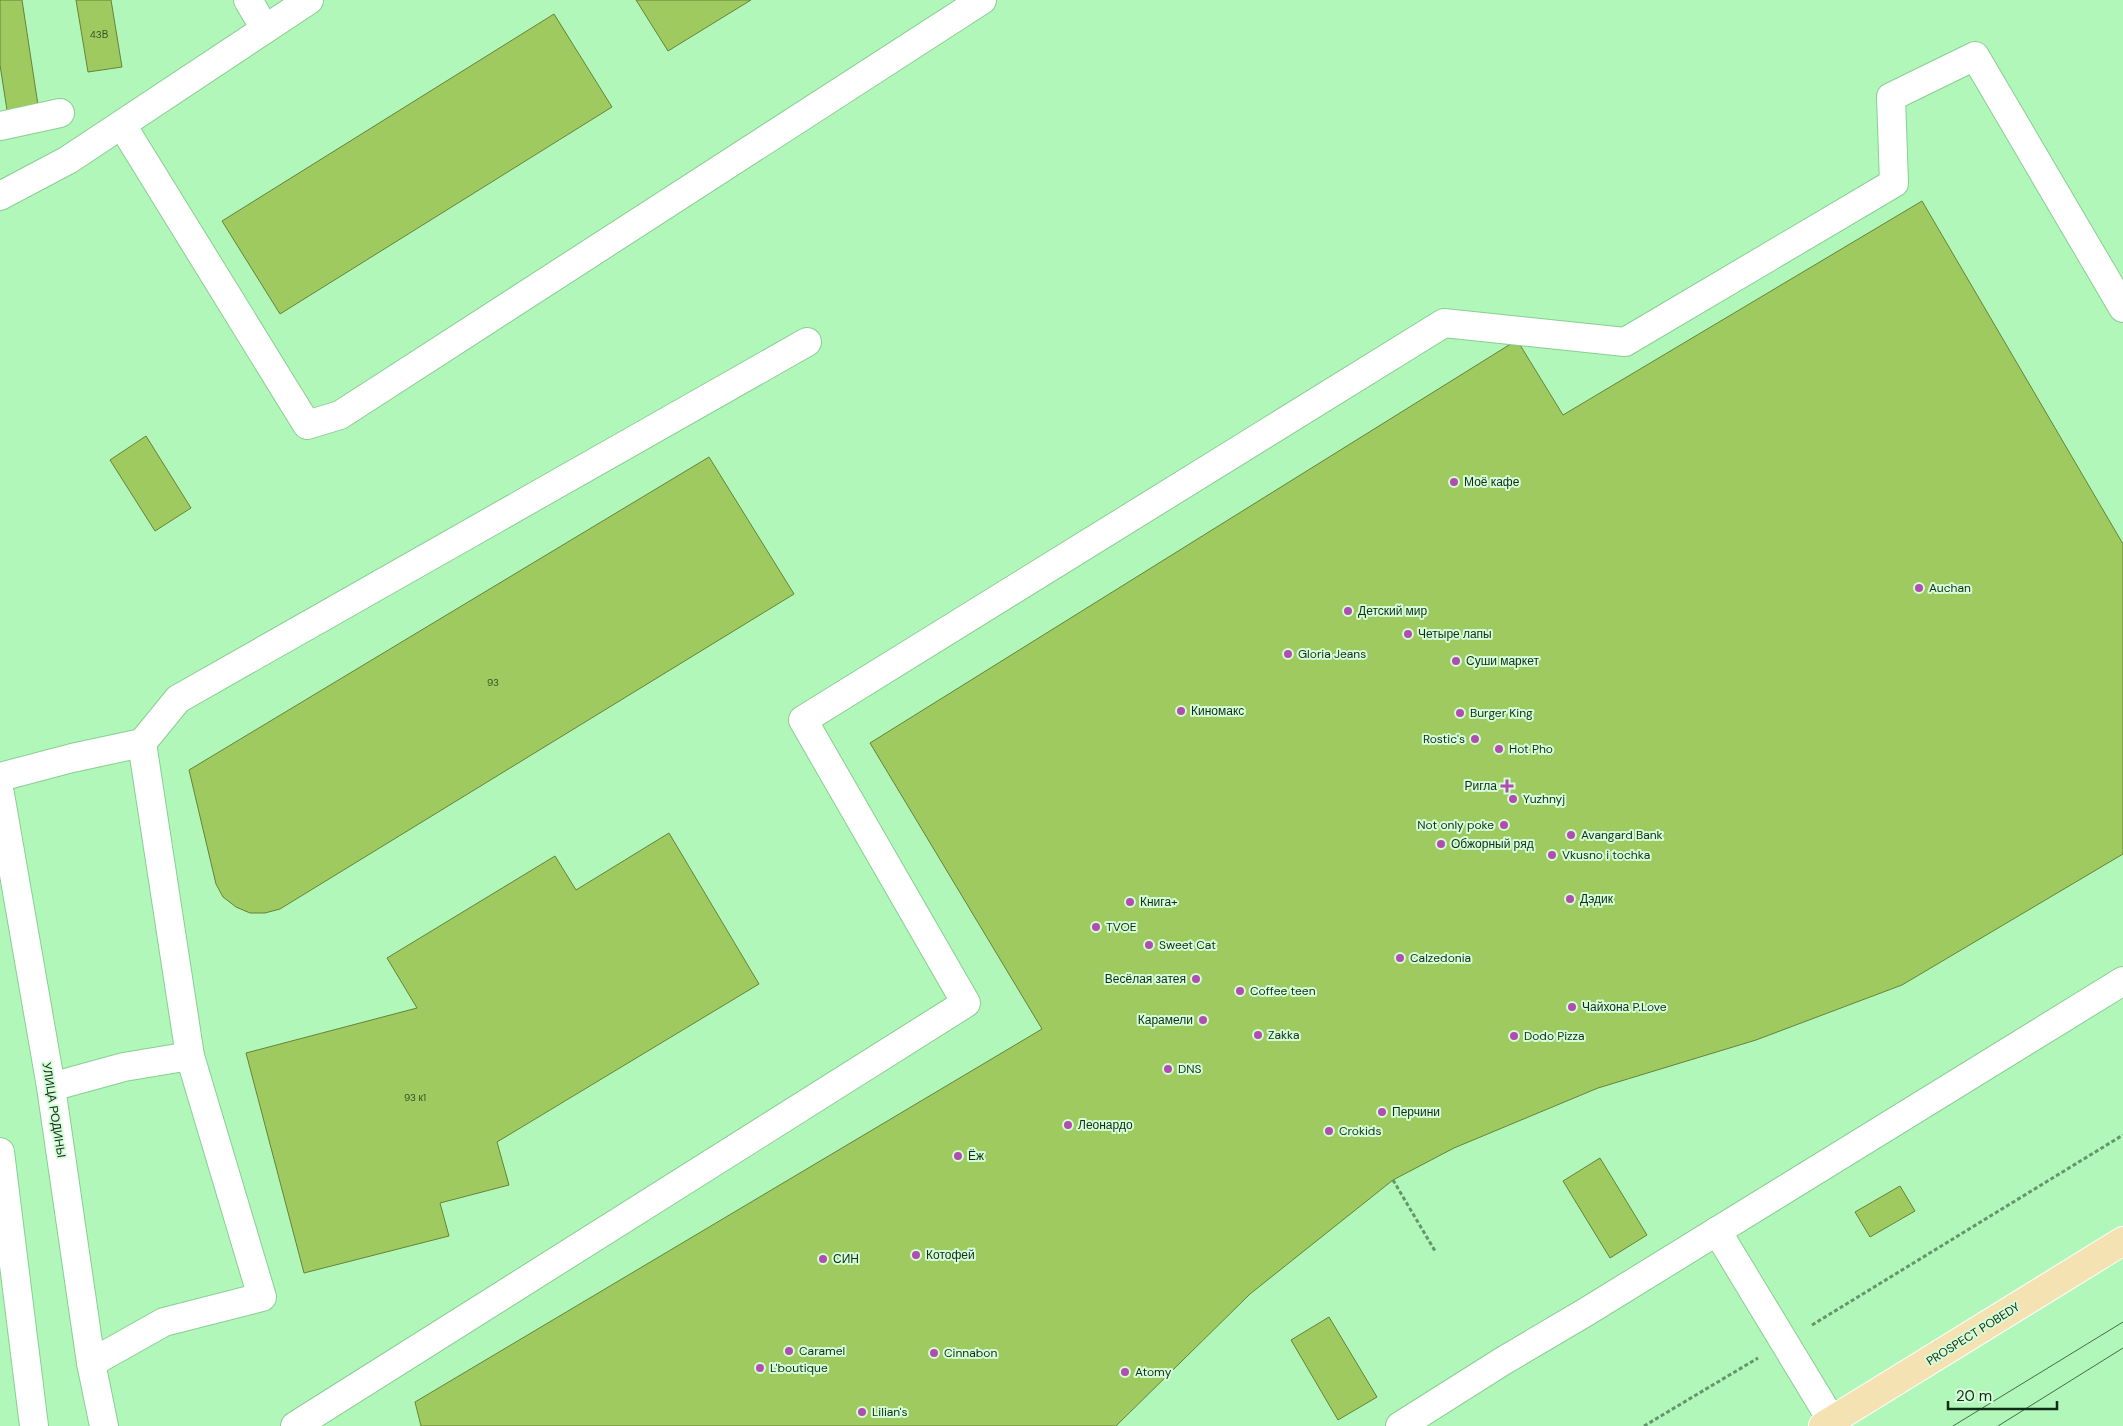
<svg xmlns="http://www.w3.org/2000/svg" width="2123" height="1426" font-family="'DM Sans',sans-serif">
<rect width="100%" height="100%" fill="#b2f7ba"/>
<g fill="#9fca60" stroke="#658338">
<polygon points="0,0 22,0 38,105 7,110 0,65"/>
<polygon points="76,0 111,0 122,67 88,72"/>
<polygon points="636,0 751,0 668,51"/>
<polygon points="554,14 612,107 280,314 222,221"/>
<polygon points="1922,201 2123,544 2123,854 1902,985 1756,1040 1598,1088 1454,1148 1393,1180 1250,1294 1116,1426 421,1426 415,1402 1042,1029 870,743 1517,340 1563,415"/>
<polygon points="146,436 191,508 155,531 110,460"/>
<polygon points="709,457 794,594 280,909 265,913 250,913 236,907 223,897 216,884 189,770"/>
<polygon points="669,833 759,984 497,1142 509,1185 440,1203 449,1236 304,1273 246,1053 417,1008 387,958 555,856 576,890"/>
<polygon points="1600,1158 1647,1235 1610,1258 1563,1181"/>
<polygon points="1900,1186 1915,1211 1870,1237 1855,1212"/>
<polygon points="1329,1317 1377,1397 1338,1420 1291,1340"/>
</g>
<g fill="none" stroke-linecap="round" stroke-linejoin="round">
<g stroke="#89ce92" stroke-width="30">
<g id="minor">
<polyline points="248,0 265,29"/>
<polyline points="122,125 307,425 340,415 982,0"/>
<polyline points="0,126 60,113"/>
<polyline points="0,196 68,160 309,0"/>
<polyline points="0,777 72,758 142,743 178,699 807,342"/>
<polyline points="0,794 51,1087 91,1363 104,1426"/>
<polyline points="51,1087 124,1067 190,1056"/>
<polyline points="0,1152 34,1426"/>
<polyline points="1717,1231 1832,1421"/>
<polyline points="91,1363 164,1322 262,1297 190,1056 142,743"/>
<polyline points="295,1426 966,1003 803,720 1444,323 1625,342 1894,183 1891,97 1975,56 2123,308"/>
<polyline points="1400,1426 1503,1361 1586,1312 2123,981"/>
</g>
</g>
<g stroke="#fff" stroke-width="30">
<polyline id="major" points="1823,1426 2123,1241"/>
</g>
<g stroke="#64956b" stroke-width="3" stroke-dasharray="4 2.5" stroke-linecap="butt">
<polyline points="1393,1180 1435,1251"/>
<polyline points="1812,1325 2123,1135"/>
<polyline points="1644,1426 1758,1358"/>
</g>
<use href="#minor" stroke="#fff" stroke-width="28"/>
<use href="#major" stroke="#f5e2b3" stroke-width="28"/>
<g stroke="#446d4a" stroke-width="1">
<polyline points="1953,1426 2123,1322"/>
<polyline points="1998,1426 2123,1348"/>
</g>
</g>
<g fill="#b14cb1" stroke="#d4fdd8" stroke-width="2">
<circle cx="1454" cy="482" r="5"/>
<circle cx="1919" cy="588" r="5"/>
<circle cx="1348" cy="611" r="5"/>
<circle cx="1408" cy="634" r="5"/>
<circle cx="1288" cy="654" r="5"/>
<circle cx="1456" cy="661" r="5"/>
<circle cx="1181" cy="711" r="5"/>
<circle cx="1460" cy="713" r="5"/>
<circle cx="1475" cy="739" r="5"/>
<circle cx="1499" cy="749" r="5"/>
<path d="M1504.5 778.5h5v5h5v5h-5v5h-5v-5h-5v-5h5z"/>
<circle cx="1513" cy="799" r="5"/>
<circle cx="1504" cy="825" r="5"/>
<circle cx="1571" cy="835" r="5"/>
<circle cx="1441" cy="844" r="5"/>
<circle cx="1552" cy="855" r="5"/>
<circle cx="1570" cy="899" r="5"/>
<circle cx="1130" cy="902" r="5"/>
<circle cx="1096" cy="927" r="5"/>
<circle cx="1149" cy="945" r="5"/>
<circle cx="1400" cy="958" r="5"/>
<circle cx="1196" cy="979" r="5"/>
<circle cx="1240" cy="991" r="5"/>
<circle cx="1572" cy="1007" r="5"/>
<circle cx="1203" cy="1020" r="5"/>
<circle cx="1258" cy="1035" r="5"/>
<circle cx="1514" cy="1036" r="5"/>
<circle cx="1168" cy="1069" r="5"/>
<circle cx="1382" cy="1112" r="5"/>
<circle cx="1068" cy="1125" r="5"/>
<circle cx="1329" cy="1131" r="5"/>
<circle cx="958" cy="1156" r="5"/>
<circle cx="916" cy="1255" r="5"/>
<circle cx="823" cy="1259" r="5"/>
<circle cx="789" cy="1351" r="5"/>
<circle cx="934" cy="1353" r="5"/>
<circle cx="760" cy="1368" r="5"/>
<circle cx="1125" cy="1372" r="5"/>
<circle cx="862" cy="1412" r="5"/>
</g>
<g text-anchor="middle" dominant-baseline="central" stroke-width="4" stroke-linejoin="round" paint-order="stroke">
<g font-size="10" fill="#345428">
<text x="99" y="34">43В</text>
<text x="493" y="682">93</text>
<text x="415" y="1097">93 к1</text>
</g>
<g font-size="12" fill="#112d16" stroke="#d4fdd8" text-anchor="start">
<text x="1464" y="482">Моё кафе</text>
<text x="1929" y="588">Auchan</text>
<text x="1358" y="611">Детский мир</text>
<text x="1418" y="634">Четыре лапы</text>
<text x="1298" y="654">Gloria Jeans</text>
<text x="1466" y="661">Суши маркет</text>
<text x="1191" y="711">Киномакс</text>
<text x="1470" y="713">Burger King</text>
<text x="1465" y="739" text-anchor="end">Rostic's</text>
<text x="1509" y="749">Hot Pho</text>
<text x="1497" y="786" text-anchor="end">Ригла</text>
<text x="1523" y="799">Yuzhnyj</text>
<text x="1494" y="825" text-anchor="end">Not only poke</text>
<text x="1581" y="835">Avangard Bank</text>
<text x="1451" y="844">Обжорный ряд</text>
<text x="1562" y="855">Vkusno i tochka</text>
<text x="1580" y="899">Дэдик</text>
<text x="1140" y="902">Книга+</text>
<text x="1106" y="927">TVOE</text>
<text x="1159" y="945">Sweet Cat</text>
<text x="1410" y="958">Calzedonia</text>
<text x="1186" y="979" text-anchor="end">Весёлая затея</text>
<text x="1250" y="991">Coffee teen</text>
<text x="1582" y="1007">Чайхона P.Love</text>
<text x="1193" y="1020" text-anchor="end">Карамели</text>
<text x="1268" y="1035">Zakka</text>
<text x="1524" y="1036">Dodo Pizza</text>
<text x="1178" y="1069">DNS</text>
<text x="1392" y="1112">Перчини</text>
<text x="1078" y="1125">Леонардо</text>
<text x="1339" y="1131">Crokids</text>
<text x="968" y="1156">Ёж</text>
<text x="926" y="1255">Котофей</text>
<text x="833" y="1259">СИН</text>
<text x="799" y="1351">Caramel</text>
<text x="944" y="1353">Cinnabon</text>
<text x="770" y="1368">L'boutique</text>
<text x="1135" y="1372">Atomy</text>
<text x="872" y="1412">Lilian's</text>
</g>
<g font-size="12" fill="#112d16" stroke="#d4fdd8">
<text transform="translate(54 1110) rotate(81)">УЛИЦА РОДИНЫ</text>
<text transform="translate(1973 1334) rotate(-32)">PROSPECT POBEDY</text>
</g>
</g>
<path d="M1948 1401v8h109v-8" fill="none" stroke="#112d16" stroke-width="2.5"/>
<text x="1956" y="1401" font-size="15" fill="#112d16" stroke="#d4fdd8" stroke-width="4" paint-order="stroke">20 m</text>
</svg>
